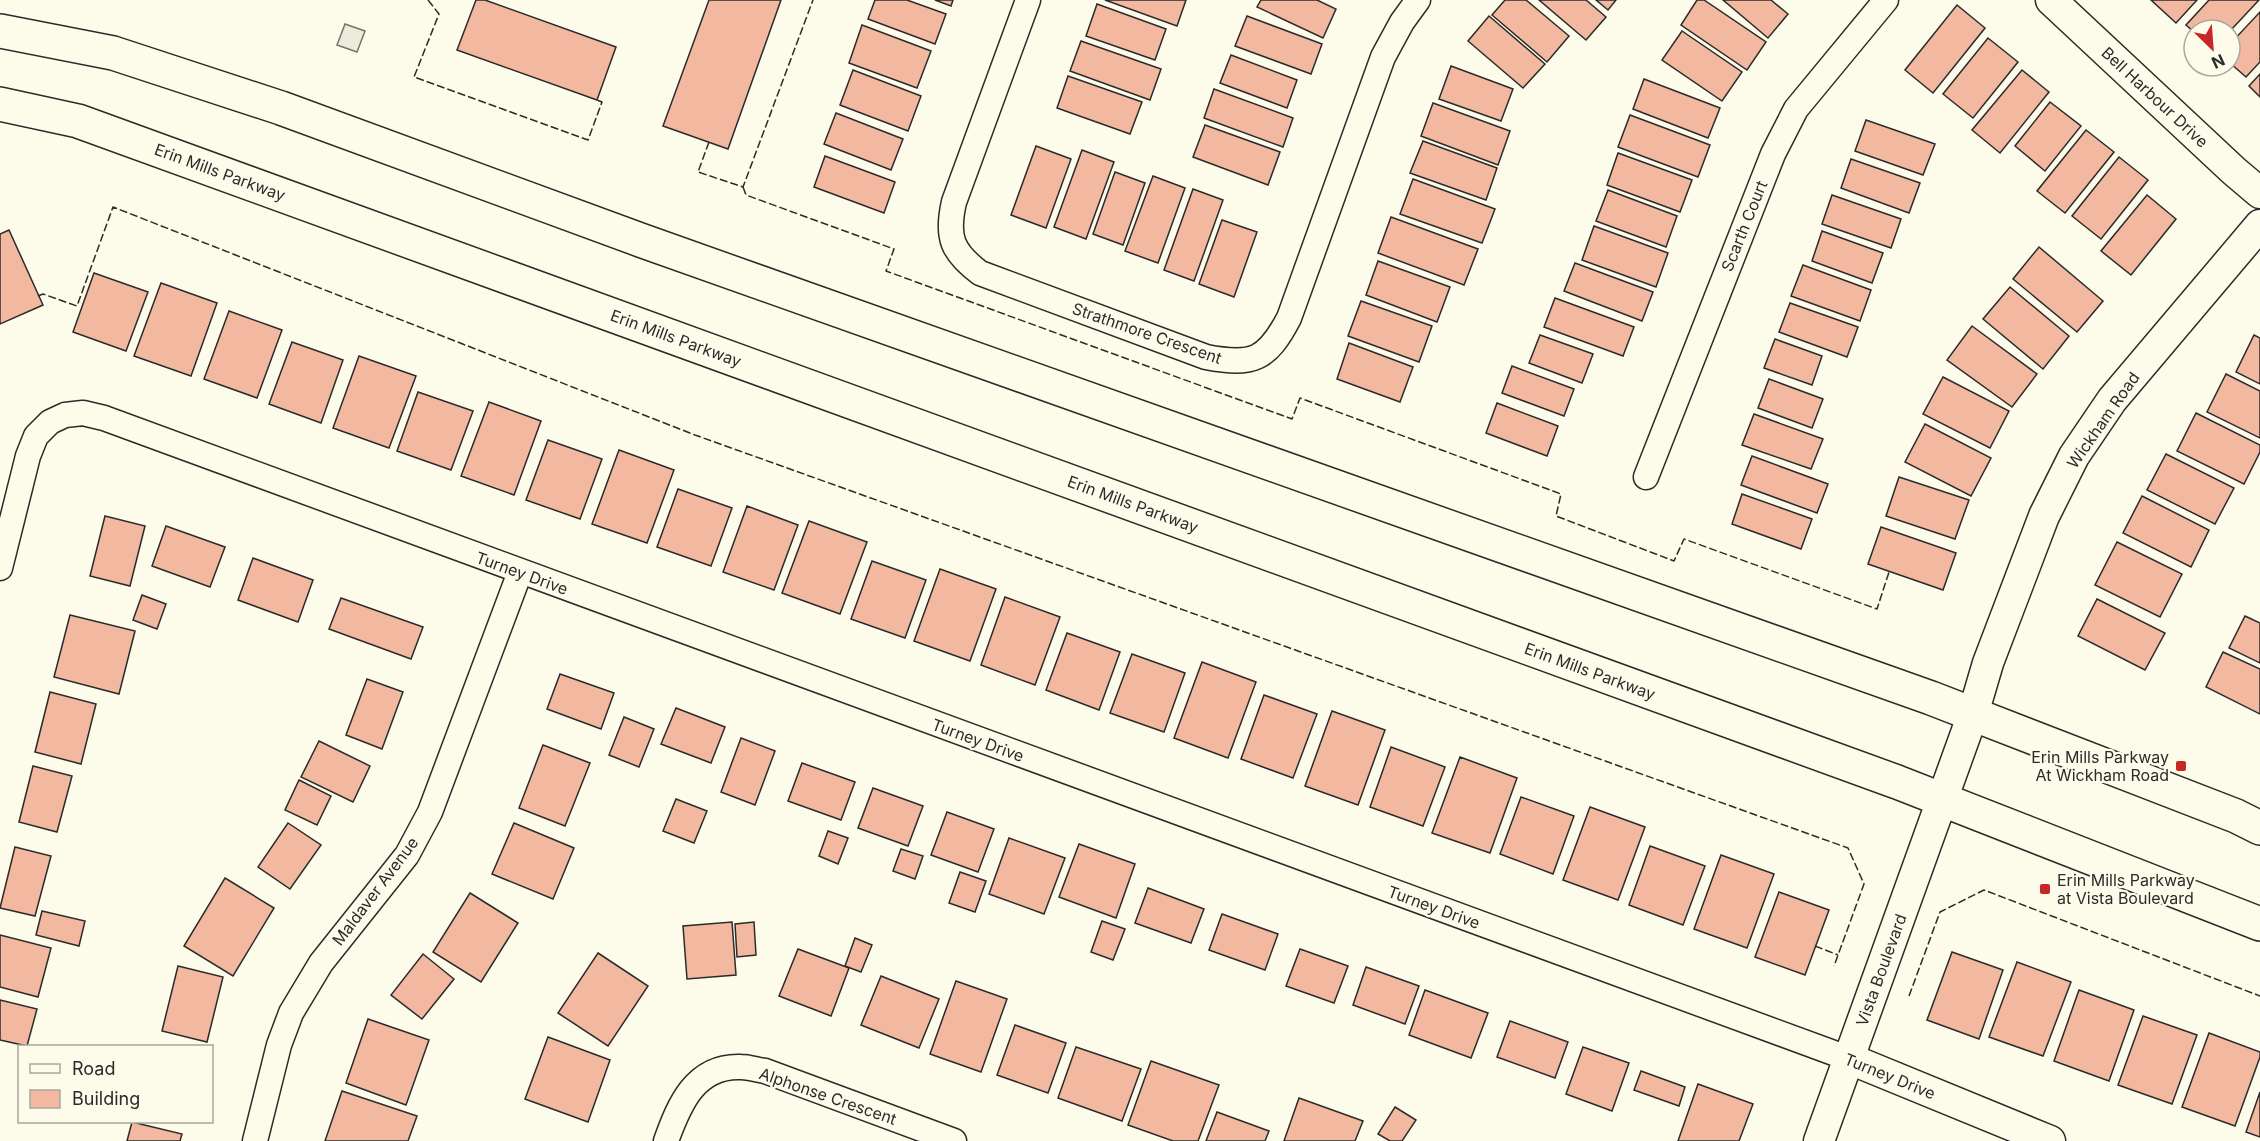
<svg xmlns="http://www.w3.org/2000/svg" width="2260" height="1141" font-family="Inter,sans-serif">
<rect width="100%" height="100%" fill="#fdfbea"/>
<polygon fill="#eceadb" stroke="#74746e" stroke-width="1.5" points="345,24 365,31 357,52 337,45"/>
<g fill="#f2b8a0" stroke="#2b2b2b" stroke-width="1.5">
<polygon points="476,0 485,0 616,47 597,100 457,50"/>
<polygon points="709,0 781,0 728,149 663,126"/>
<polygon points="875,0 907,0 946,14 935,44 868,19"/>
<polygon points="935,0 953,0 951,6"/>
<polygon points="1105,0 1186,0 1177,26"/>
<polygon points="1261,0 1317,0 1336,9 1323,38 1257,7"/>
<polygon points="1505,0 1526,0 1569,36 1547,62 1492,15"/>
<polygon points="1539,0 1586,0 1606,17 1586,40"/>
<polygon points="1596,0 1616,0 1608,10"/>
<polygon points="1697,0 1704,0 1766,42 1747,70 1681,25"/>
<polygon points="1723,0 1771,0 1788,14 1768,38"/>
<polygon points="2151,0 2197,0 2176,23"/>
<polygon points="2209,0 2259,0 2230,31 2194,30 2194,32 2186,25"/>
<polygon points="1097,4 1166,29 1155,60 1086,36"/>
<polygon points="1957,5 1985,28 1933,93 1905,70"/>
<polygon points="2260,12 2260,62 2246,77 2230,63 2230,44"/>
<polygon points="1247,16 1322,44 1311,74 1235,46"/>
<polygon points="1489,16 1545,64 1523,88 1468,41"/>
<polygon points="862,25 931,51 917,88 849,63"/>
<polygon points="1682,31 1742,72 1722,101 1662,60"/>
<polygon points="1988,38 2018,62 1973,118 1943,94"/>
<polygon points="1081,41 1161,69 1150,100 1070,71"/>
<polygon points="1231,55 1297,80 1287,108 1220,83"/>
<polygon points="1451,66 1513,89 1501,121 1439,99"/>
<polygon points="853,70 921,96 908,131 840,105"/>
<polygon points="2022,70 2049,92 2000,153 1972,130"/>
<polygon points="2260,74 2260,97 2249,86"/>
<polygon points="1068,76 1142,102 1130,134 1057,108"/>
<polygon points="1644,79 1720,108 1708,138 1633,109"/>
<polygon points="1214,89 1293,118 1283,147 1204,118"/>
<polygon points="2050,102 2081,126 2045,171 2015,146"/>
<polygon points="1433,103 1510,131 1498,165 1421,136"/>
<polygon points="836,113 903,139 891,170 824,144"/>
<polygon points="1630,115 1710,145 1698,177 1618,147"/>
<polygon points="1866,120 1935,144 1923,175 1855,151"/>
<polygon points="1205,125 1280,152 1268,185 1193,157"/>
<polygon points="2086,130 2114,152 2065,213 2037,191"/>
<polygon points="1423,141 1497,168 1486,200 1410,173"/>
<polygon points="1036,146 1071,159 1046,228 1011,215"/>
<polygon points="1082,150 1114,162 1086,239 1054,227"/>
<polygon points="1618,153 1692,180 1680,212 1607,185"/>
<polygon points="825,156 895,182 884,213 814,187"/>
<polygon points="2119,157 2148,180 2101,239 2072,216"/>
<polygon points="1851,159 1920,183 1909,213 1841,188"/>
<polygon points="1115,172 1145,183 1123,245 1093,234"/>
<polygon points="1153,176 1185,188 1158,263 1125,251"/>
<polygon points="1413,179 1495,209 1482,243 1400,214"/>
<polygon points="1193,189 1223,200 1194,281 1164,270"/>
<polygon points="1608,190 1677,216 1666,247 1596,221"/>
<polygon points="1832,195 1901,219 1891,248 1822,224"/>
<polygon points="2147,195 2176,219 2131,275 2101,251"/>
<polygon points="1391,217 1478,249 1464,285 1378,253"/>
<polygon points="1222,220 1257,232 1234,297 1199,284"/>
<polygon points="1594,226 1668,253 1656,287 1582,260"/>
<polygon points="9,230 43,305 0,324 0,234"/>
<polygon points="1822,231 1883,253 1872,283 1812,261"/>
<polygon points="2039,247 2103,301 2077,332 2013,279"/>
<polygon points="1378,261 1450,287 1437,322 1366,295"/>
<polygon points="1575,263 1653,292 1642,321 1564,291"/>
<polygon points="1803,265 1871,290 1860,321 1791,296"/>
<polygon points="94,273 148,292 126,351 73,332"/>
<polygon points="161,283 217,303 191,376 134,356"/>
<polygon points="2010,287 2069,336 2043,369 1983,319"/>
<polygon points="1555,298 1634,327 1623,356 1544,327"/>
<polygon points="1361,301 1432,326 1419,362 1348,336"/>
<polygon points="1790,303 1858,327 1847,357 1779,332"/>
<polygon points="229,311 282,330 257,398 204,379"/>
<polygon points="1972,326 2037,374 2012,407 1947,360"/>
<polygon points="1540,335 1593,354 1582,383 1529,363"/>
<polygon points="2254,335 2260,338 2260,384 2236,372"/>
<polygon points="1775,339 1822,356 1812,385 1764,368"/>
<polygon points="292,342 343,360 321,423 269,404"/>
<polygon points="1349,343 1413,367 1400,402 1337,379"/>
<polygon points="359,356 416,376 389,448 333,428"/>
<polygon points="1512,366 1574,389 1564,416 1502,393"/>
<polygon points="2226,374 2260,391 2260,438 2207,412"/>
<polygon points="1943,377 2009,411 1990,448 1923,414"/>
<polygon points="1769,379 1823,399 1812,428 1758,408"/>
<polygon points="418,392 473,411 451,470 397,451"/>
<polygon points="489,402 541,421 514,495 461,476"/>
<polygon points="1497,403 1558,426 1547,456 1486,433"/>
<polygon points="2196,413 2260,445 2260,452 2244,484 2177,451"/>
<polygon points="1754,414 1823,439 1811,469 1742,445"/>
<polygon points="1925,424 1991,458 1971,496 1905,462"/>
<polygon points="548,440 602,459 580,519 526,500"/>
<polygon points="619,450 674,470 647,543 592,524"/>
<polygon points="2166,454 2234,488 2215,524 2147,490"/>
<polygon points="1752,456 1828,484 1817,513 1741,485"/>
<polygon points="1899,477 1969,500 1955,539 1886,516"/>
<polygon points="678,489 732,508 711,566 657,547"/>
<polygon points="1742,494 1812,519 1801,549 1732,524"/>
<polygon points="2142,496 2209,530 2191,567 2123,533"/>
<polygon points="747,506 798,525 774,590 723,572"/>
<polygon points="105,516 145,526 130,586 90,576"/>
<polygon points="809,521 867,542 840,614 782,593"/>
<polygon points="166,526 225,547 210,587 152,566"/>
<polygon points="1881,527 1956,553 1943,590 1868,564"/>
<polygon points="2117,542 2182,574 2160,617 2095,585"/>
<polygon points="253,558 313,580 298,622 238,600"/>
<polygon points="872,561 926,580 905,638 851,619"/>
<polygon points="940,569 996,589 970,661 914,641"/>
<polygon points="142,595 166,604 157,629 133,620"/>
<polygon points="1005,597 1060,617 1035,685 981,665"/>
<polygon points="341,598 423,627 411,659 329,629"/>
<polygon points="2097,599 2165,633 2145,670 2078,636"/>
<polygon points="70,615 135,631 119,694 54,677"/>
<polygon points="2245,616 2260,623 2260,663 2229,648"/>
<polygon points="1067,633 1120,652 1099,710 1046,690"/>
<polygon points="2223,652 2260,669 2260,714 2206,687"/>
<polygon points="1132,654 1185,673 1164,732 1110,713"/>
<polygon points="1202,662 1256,682 1228,758 1174,738"/>
<polygon points="560,674 614,693 601,729 547,709"/>
<polygon points="367,679 403,692 382,749 346,735"/>
<polygon points="50,692 96,704 81,764 35,752"/>
<polygon points="1264,695 1317,714 1293,778 1241,759"/>
<polygon points="676,708 725,727 711,763 661,744"/>
<polygon points="1332,711 1385,730 1358,805 1305,786"/>
<polygon points="624,717 654,729 639,767 609,755"/>
<polygon points="741,738 775,751 755,805 721,792"/>
<polygon points="319,741 370,766 353,802 301,777"/>
<polygon points="543,745 590,763 565,826 519,808"/>
<polygon points="1391,747 1445,767 1423,826 1370,807"/>
<polygon points="1460,757 1517,778 1490,853 1432,833"/>
<polygon points="802,763 855,782 841,820 788,801"/>
<polygon points="33,766 72,776 57,832 19,822"/>
<polygon points="299,780 331,796 317,825 285,810"/>
<polygon points="873,788 923,806 908,846 858,828"/>
<polygon points="1521,797 1574,816 1553,874 1500,854"/>
<polygon points="676,799 707,811 694,843 663,831"/>
<polygon points="1590,807 1645,827 1618,900 1563,880"/>
<polygon points="947,812 994,829 978,872 931,855"/>
<polygon points="288,823 321,845 290,889 258,867"/>
<polygon points="514,823 574,848 553,899 492,874"/>
<polygon points="828,831 848,838 838,864 819,856"/>
<polygon points="1009,838 1065,858 1044,914 989,894"/>
<polygon points="1079,844 1135,864 1116,918 1059,897"/>
<polygon points="1650,846 1705,866 1683,925 1629,905"/>
<polygon points="15,847 51,856 35,916 0,908"/>
<polygon points="901,849 923,856 915,879 893,871"/>
<polygon points="1721,855 1774,874 1747,948 1694,929"/>
<polygon points="960,872 986,881 975,912 949,903"/>
<polygon points="225,878 274,908 233,976 184,946"/>
<polygon points="1148,888 1204,909 1191,943 1135,923"/>
<polygon points="1779,892 1829,910 1805,975 1755,957"/>
<polygon points="470,893 518,923 481,982 433,952"/>
<polygon points="42,911 85,921 79,946 36,935"/>
<polygon points="1222,914 1278,934 1265,970 1209,950"/>
<polygon points="1102,921 1125,929 1113,960 1091,952"/>
<polygon points="732,922 736,975 687,979 683,926"/>
<polygon points="754,922 756,955 737,957 735,924"/>
<polygon points="0,935 51,948 38,997 0,987"/>
<polygon points="855,938 872,945 861,972 845,966"/>
<polygon points="798,949 849,968 831,1016 779,996"/>
<polygon points="1300,949 1348,966 1334,1003 1286,986"/>
<polygon points="1952,952 2003,970 1979,1039 1927,1020"/>
<polygon points="598,953 648,986 608,1046 558,1013"/>
<polygon points="423,954 454,979 422,1019 391,995"/>
<polygon points="2017,962 2071,982 2043,1056 1989,1037"/>
<polygon points="178,966 223,977 207,1042 162,1031"/>
<polygon points="1366,967 1419,986 1405,1024 1353,1005"/>
<polygon points="881,976 939,999 919,1048 861,1025"/>
<polygon points="956,981 1007,999 981,1072 930,1054"/>
<polygon points="1425,990 1488,1013 1471,1058 1409,1035"/>
<polygon points="2079,990 2134,1010 2109,1081 2054,1061"/>
<polygon points="0,1000 37,1009 27,1046 0,1040"/>
<polygon points="2143,1016 2197,1035 2172,1104 2118,1085"/>
<polygon points="368,1019 429,1040 406,1105 346,1083"/>
<polygon points="1510,1021 1568,1042 1555,1078 1497,1057"/>
<polygon points="1015,1025 1066,1043 1048,1093 997,1075"/>
<polygon points="2209,1033 2260,1052 2260,1057 2235,1126 2182,1107"/>
<polygon points="548,1037 610,1060 588,1122 525,1099"/>
<polygon points="1076,1047 1141,1069 1122,1121 1058,1098"/>
<polygon points="1583,1047 1629,1063 1612,1111 1566,1094"/>
<polygon points="1151,1061 1219,1085 1198,1141 1173,1141 1128,1125"/>
<polygon points="1641,1071 1685,1087 1679,1106 1634,1090"/>
<polygon points="1698,1084 1753,1104 1739,1141 1678,1141"/>
<polygon points="342,1091 417,1116 408,1141 325,1141"/>
<polygon points="2260,1092 2260,1137 2246,1132"/>
<polygon points="1299,1098 1363,1121 1355,1141 1284,1141"/>
<polygon points="1395,1107 1416,1120 1402,1141 1390,1141 1378,1134"/>
<polygon points="1217,1112 1269,1131 1265,1141 1206,1141"/>
<polygon points="132,1122 182,1134 180,1141 127,1141"/>
</g>
<g fill="none" stroke-linecap="round" stroke-linejoin="round">
<g stroke="#2b2b2b" stroke-width="27">
<g id="minor">
<path d="M1028 0 954 202C946 237 952 252 980 273L1206 357C1253 366 1267 360 1289 318L1383 57 1402 22 1418 0"/>
<polyline points="1646,477 1773,154 1796,109 1886,0"/>
<polyline points="0,568 28,456 36,436 50,422 65,415 83,413 104,418 1850,1059"/>
<polyline points="255,1141 279,1045 291,1013 321,963 407,855 430,812 520,572"/>
<path d="M666 1141C679 1105 695 1065 741 1067 749 1067 757 1070 765 1071L954 1141"/>
</g>
</g>
<g stroke="#2b2b2b" stroke-width="33">
<g id="tertiary">
<polyline points="2051,0 2234,171 2260,193"/>
<polyline points="1850,1059 2050,1141"/>
<polyline points="1819,1141 1973,714 1988,663 2044,516 2074,456 2112,400 2260,225"/>
</g>
</g>
<g stroke="#2b2b2b" stroke-width="36">
<g id="primary">
<polyline points="0,31 113,53 281,108 643,241 1931,698 2236,816 2260,828"/>
<polyline points="0,104 78,121 1897,782 2260,924"/>
</g>
</g>
<use href="#minor" stroke="#fdfbea" stroke-width="24"/>
<use href="#tertiary" stroke="#fdfbea" stroke-width="30"/>
<use href="#primary" stroke="#fdfbea" stroke-width="33"/>
<g stroke="#2b2b2b" stroke-width="1.5" stroke-dasharray="8 3" stroke-linecap="butt">
<polyline points="428,0 439,14 414,77 588,140 602,102 597,100"/>
<polyline points="709,142 698,172 743,187 813,0"/>
<polyline points="743,187 746,195 894,249 886,271 1292,419 1300,398 1561,494 1556,516 1674,561 1684,539 1877,609 1889,572"/>
<polyline points="38,296 43,294 77,306 113,207 695,435 1848,848 1864,884 1834,966"/>
<polyline points="1815,946 1838,955"/>
<polyline points="1909,996 1940,912 1984,890 2260,996"/>
</g>
</g>
<g fill="#c62828" stroke="#fdfbea" stroke-width="2">
<rect x="2175" y="760" width="12" height="12" rx="3"/>
<rect x="2039" y="883" width="12" height="12" rx="3"/>
</g>
<g text-anchor="middle" dominant-baseline="central" stroke-width="4.5" stroke-linejoin="round" paint-order="stroke">
<g font-size="16" fill="#2b2b2b" stroke="#fdfbea">
<text transform="translate(2155 97) rotate(43)">Bell Harbour Drive</text>
<text transform="translate(220 172) rotate(20)">Erin Mills Parkway</text>
<text transform="translate(1744 226) rotate(-68)">Scarth Court</text>
<text transform="translate(1147 333) rotate(19)">Strathmore Crescent</text>
<text transform="translate(676 338) rotate(20)">Erin Mills Parkway</text>
<text transform="translate(2103 420) rotate(-55)">Wickham Road</text>
<text transform="translate(1133 504) rotate(20)">Erin Mills Parkway</text>
<text transform="translate(522 573) rotate(20)">Turney Drive</text>
<text transform="translate(1590 671) rotate(20)">Erin Mills Parkway</text>
<text transform="translate(978 740) rotate(20)">Turney Drive</text>
<text transform="translate(375 891) rotate(-53)">Maldaver Avenue</text>
<text transform="translate(1434 907) rotate(20)">Turney Drive</text>
<text transform="translate(1881 970) rotate(-70)">Vista Boulevard</text>
<text transform="translate(1890 1076) rotate(22)">Turney Drive</text>
<text transform="translate(828 1096) rotate(19)">Alphonse Crescent</text>
</g>
<g font-size="16" fill="#2b2b2b" stroke="#fdfbea" text-anchor="end">
<text x="2169" y="757">Erin Mills Parkway<tspan x="2169" dy="18">At Wickham Road</tspan></text>
<text x="2057" y="880" text-anchor="start">Erin Mills Parkway<tspan x="2057" dy="18">at Vista Boulevard</tspan></text>
</g>
</g>
<rect x="18" y="1045" width="195" height="78" fill="#fdfbea" stroke="#a9a89e" stroke-width="1.5"/>
<rect x="30" y="1064" width="30" height="9" fill="#fdfbea" stroke="#a9a89e" stroke-width="1.5"/>
<text x="72" y="1075" font-size="18" fill="#2b2b2b">Road</text>
<rect x="30" y="1090" width="30" height="18" fill="#f2b8a0" stroke="#a9a89e" stroke-width="1.5"/>
<text x="72" y="1105" font-size="18" fill="#2b2b2b">Building</text>
<g transform="translate(2212 48) rotate(155)"><circle r="28" fill="#fdfbea" stroke="#a9a89e" stroke-width="1.5"/>
<path d="M0-4.5L10 22L0 15L-10 22Z" fill="#c62828"/>
<text y="-9" font-size="16" font-weight="bold" text-anchor="middle" fill="#2b2b2b">N</text>
</g>
</svg>
